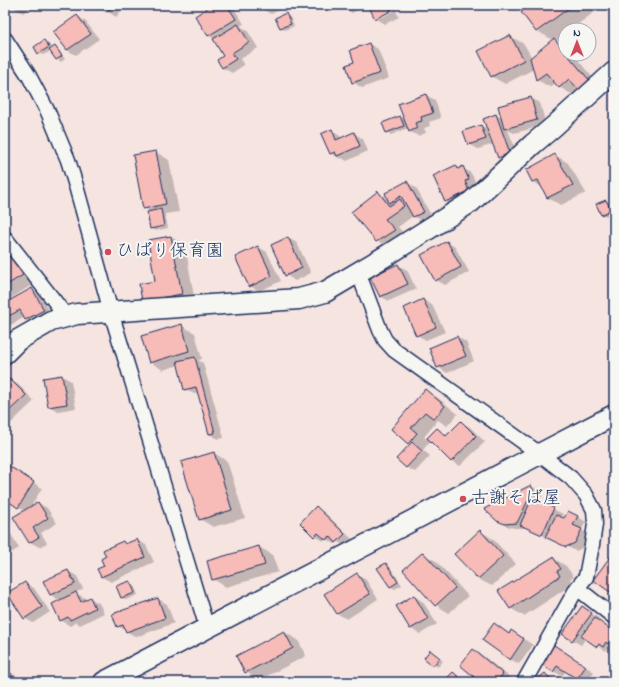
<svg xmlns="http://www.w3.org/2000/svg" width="619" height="687" font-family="'Indie Flower','Klee One',sans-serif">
<rect width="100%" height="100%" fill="#f6e4e1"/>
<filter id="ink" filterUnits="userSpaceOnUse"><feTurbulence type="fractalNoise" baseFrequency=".025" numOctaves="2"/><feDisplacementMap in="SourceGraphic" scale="8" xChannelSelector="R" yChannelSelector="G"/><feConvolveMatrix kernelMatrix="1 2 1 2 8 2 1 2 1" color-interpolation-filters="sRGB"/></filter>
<g filter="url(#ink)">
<g fill="#0003" fill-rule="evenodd">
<polygon points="12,5 34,5 23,13 14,8"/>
<polygon points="98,5 125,5 116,17"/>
<polygon points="196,5 205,5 201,8"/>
<polygon points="214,5 232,5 244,24 240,26 247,30 258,48 240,59 244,65 232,73 223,68 225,56 215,39 209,36 196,16"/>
<polygon points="260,5 287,5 288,6 271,14 262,9"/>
<polygon points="341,5 366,5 352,13 343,8"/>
<path d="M369 5H393L399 17 385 24 376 19ZM395 8 396 10 380 18V16Z"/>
<polygon points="532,5 604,5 570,30 565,30 565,34 556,41 565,46 565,54 573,54 602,89 593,97 579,89 573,95 559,87 556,83 550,87 537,80 534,69 505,84 491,76 510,36 524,44 532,58 553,40 537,31"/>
<polygon points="286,15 290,17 294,26 285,30 281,27"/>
<polygon points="78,16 86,22 99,39 76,55 67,50"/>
<polygon points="44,42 49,44 52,49 55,47 59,50 65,59 61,62 57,59 51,51 43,55 39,53"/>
<polygon points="369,44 378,49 389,78 362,88 353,82 355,63"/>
<polygon points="426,95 435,100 441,118 429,122 430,126 424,128 426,133 418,136 409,131 408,128 391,135 387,132 400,117 405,120"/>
<polygon points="531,98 540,103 546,125 514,133 508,130 519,158 508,162 499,157 494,144 478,149 469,144 481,126 489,130 496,115 503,119"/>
<polygon points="331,130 340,136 342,139 354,133 363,139 368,151 347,161 342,158 340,159 331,153"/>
<polygon points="156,152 169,160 179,212 165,214 168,228 155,231 151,228 151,212 144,208"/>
<polygon points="555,155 568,163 586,193 561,205 548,198 542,187 533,182"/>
<polygon points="456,166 461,169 462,168 471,173 477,185 455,206 446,201"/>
<polygon points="407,182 416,188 432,217 423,222 413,216 398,227 408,238 391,249 377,241 378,193 388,199"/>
<polygon points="614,199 614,213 606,216 602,214 606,201 612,204 611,200"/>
<polygon points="171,237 185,245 195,302 143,300 156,282 149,241"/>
<polygon points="288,238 297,243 311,273 295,281 286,275"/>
<polygon points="447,242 455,247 469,272 445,285 436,280"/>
<polygon points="258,247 267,252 281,281 259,291 250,286"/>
<polygon points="7,252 35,283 5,302 6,304 32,290 40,295 52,315 35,325 26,320 25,317 9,326 5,324 5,253"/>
<polygon points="398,265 407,270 416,289 389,301 380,296"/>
<polygon points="423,300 432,305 445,332 426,340 417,335 405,308"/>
<polygon points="182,326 195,333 202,359 198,360 203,363 224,438 218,439 209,434 199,393 194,394 185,389 179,365 163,370 150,362"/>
<polygon points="457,337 466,342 474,361 447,373 438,367"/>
<polygon points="62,376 71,381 76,408 58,411 49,406 45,378"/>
<polygon points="10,380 19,385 34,401 9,425 5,422 5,385"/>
<polygon points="425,390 438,398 458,414 447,426 438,420 424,437 428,439 438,429 448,436 461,422 470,427 485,442 460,466 451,461 431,440 423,450 430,456 415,472 406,467 412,444 392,429"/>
<polygon points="214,453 227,461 245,518 213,527 200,519"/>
<polygon points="18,473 42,488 30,508 38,503 47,508 57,523 41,533 47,543 39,547 30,542 25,511 5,498 5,475"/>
<polygon points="531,486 540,491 542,496 539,502 563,514 561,518 564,520 577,516 586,522 581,530 590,535 584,547 576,551 526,527 526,528 514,528 507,526 498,520"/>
<polygon points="316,508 325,513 353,540 346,547 338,542 335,544 326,539 324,541 315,536"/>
<polygon points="5,531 11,534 19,548 5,557"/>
<polygon points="480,531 493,539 516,564 492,586 478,579"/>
<polygon points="137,540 146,545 154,562 111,582 102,577 98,569 105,566 107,557 122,542 127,545"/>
<polygon points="259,547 273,555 278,572 226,587 213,579"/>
<polygon points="423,554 436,561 468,596 449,613 436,605"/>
<polygon points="553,558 566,566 574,577 570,579 573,584 524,616 510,608"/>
<polygon points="614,561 614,593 594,580"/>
<polygon points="386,564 390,567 402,585 395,589 391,587 379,568"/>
<polygon points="68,571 77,576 83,589 75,593 85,598 86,600 90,598 99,603 104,613 80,625 76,622 70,626 61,620 61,601 51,595"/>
<polygon points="357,574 366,580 378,599 347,619 338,614 326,594"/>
<polygon points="130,582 134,585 138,595 126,600 122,597"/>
<polygon points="25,583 34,588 50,612 33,623 24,618"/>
<polygon points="414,596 423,602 437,624 420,634 411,629 397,607"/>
<polygon points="158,599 167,604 174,623 136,637 118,626"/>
<polygon points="582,607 600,619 599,621 614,631 614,648 612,651 608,648 606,651 586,638 581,645 572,640"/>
<polygon points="495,624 510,634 521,637 533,645 519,664 510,659"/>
<polygon points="5,631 11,641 5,645"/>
<polygon points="284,632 298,640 306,656 259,680 246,672"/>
<polygon points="473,650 482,655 512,679 509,682 482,682"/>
<polygon points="563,651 594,672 587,682 584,682 566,671 562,676 553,671"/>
<polygon points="434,654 443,661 438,667 425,658"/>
<polygon points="5,668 22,680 23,682 5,682"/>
<polygon points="453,673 457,675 465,682 451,682"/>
<polygon points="545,674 554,679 556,682 536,682"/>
<polygon points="413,680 416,682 399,682"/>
</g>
<g fill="#f7bbb8" stroke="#1b2f5e">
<polygon points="97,5 112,5 107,12"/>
<polygon points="212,5 227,5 236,19 208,36 195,16"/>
<polygon points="368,5 388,5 391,11 375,19"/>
<polygon points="531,5 573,5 536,32 521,12"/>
<polygon points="286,13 291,24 280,28 275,18"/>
<polygon points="77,15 91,34 67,50 53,32"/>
<polygon points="238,24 249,42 232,53 236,59 222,68 217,60 223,56 213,39"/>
<polygon points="510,35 524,60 491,77 478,51"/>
<polygon points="554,38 565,52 565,54 567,54 590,81 579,90 569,79 559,88 546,73 536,80 530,58"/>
<polygon points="44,40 49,47 38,54 34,47"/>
<polygon points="369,43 380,73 352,83 346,65 354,62 350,50"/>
<polygon points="55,46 62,56 56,60 49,50"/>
<polygon points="426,94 433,113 421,117 422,121 415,123 417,128 409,132 398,104"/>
<polygon points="531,97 537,120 504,129 498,106"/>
<polygon points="496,114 510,153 498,158 483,119"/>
<polygon points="400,116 404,126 386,133 382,123"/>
<polygon points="481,125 486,139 468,145 463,131"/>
<polygon points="332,129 336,140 354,132 360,146 337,156 335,152 330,154 321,134"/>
<polygon points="156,151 166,204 143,209 133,155"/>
<polygon points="555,154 573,185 547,198 538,180 532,182 526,170"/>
<polygon points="456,165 458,169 463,166 469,180 465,181 469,191 445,202 433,176"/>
<polygon points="407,181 424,212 413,217 401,196 389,203 385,193"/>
<polygon points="378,191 389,206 400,199 404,206 385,219 395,230 376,242 351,212"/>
<polygon points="606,200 611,210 601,215 596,204"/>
<polygon points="161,209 164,226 150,229 147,212"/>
<polygon points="171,236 182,294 142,301 139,284 155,281 148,240"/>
<polygon points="288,237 302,268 285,276 271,245"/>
<polygon points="447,241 461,267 435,281 421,255"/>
<polygon points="258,246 272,276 249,287 235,257"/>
<polygon points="7,251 23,275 5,286 5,252"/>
<polygon points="398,264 408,284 380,297 370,277"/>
<polygon points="32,288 44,310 25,320 20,310 5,318 5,303"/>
<polygon points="423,299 436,327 416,336 404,308"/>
<polygon points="182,324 189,351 149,363 141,336"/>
<polygon points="457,336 466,356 437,368 429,348"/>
<polygon points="195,357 215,433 209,434 196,387 184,390 177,361"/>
<polygon points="62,375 67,404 48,407 43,378"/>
<polygon points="10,379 26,395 5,415 5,383"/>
<polygon points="425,389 445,406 434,419 425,412 411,428 417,433 408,444 391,429"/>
<polygon points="461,421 476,436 451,462 427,438 437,428 446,436"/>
<polygon points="412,442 422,451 406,468 396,459"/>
<polygon points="214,452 232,510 199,520 181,462"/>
<polygon points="9,466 34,482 18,508 5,499 5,473"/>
<polygon points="531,485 533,490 517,523 505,524 497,521 484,509"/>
<polygon points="532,498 554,508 542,535 520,525"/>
<polygon points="38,502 48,518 33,528 39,537 29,543 13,517"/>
<polygon points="316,506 345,534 336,543 330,536 326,540 318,533 314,537 300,523"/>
<polygon points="568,511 578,516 573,525 582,529 575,543 566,547 545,537 556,515 564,518"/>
<polygon points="480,530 503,556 478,579 454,554"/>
<polygon points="137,539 145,557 101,577 97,569 104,566 101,559 106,556 103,550 123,541 125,544"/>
<polygon points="259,546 265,565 212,580 207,561"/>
<polygon points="423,552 455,588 435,606 403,570"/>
<polygon points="553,557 561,569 557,571 560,576 510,609 498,591"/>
<polygon points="610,557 614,560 614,587 610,592 593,580"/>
<polygon points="386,563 398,582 390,587 377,568"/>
<polygon points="68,570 75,584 50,595 43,581"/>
<polygon points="357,573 370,594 337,614 324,594"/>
<polygon points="130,581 135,593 121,598 116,586"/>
<polygon points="25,582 42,607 24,619 7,593"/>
<polygon points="76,592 81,602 90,597 95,608 70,620 68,617 60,621 52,604"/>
<polygon points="414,595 428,619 410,629 396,606"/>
<polygon points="158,598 165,618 126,632 123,625 117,627 112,614"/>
<polygon points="582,606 592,613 572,641 562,634"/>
<polygon points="595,618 614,632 614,637 608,644 606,642 603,647 599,644 597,647 581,636"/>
<polygon points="494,623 509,634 511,630 524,639 510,660 482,640"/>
<polygon points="284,631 293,648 245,673 236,656"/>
<polygon points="554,645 586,666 577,679 557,666 553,672 541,664"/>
<polygon points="473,649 503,674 496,682 480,682 460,665"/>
<polygon points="430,650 440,658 433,666 424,658"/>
<polygon points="5,669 9,671 16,682 5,682"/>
<polygon points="453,672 462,680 460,682 449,682 446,679"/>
<polygon points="545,673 553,682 534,682"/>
</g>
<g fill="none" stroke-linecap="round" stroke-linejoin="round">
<g stroke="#1b2f5e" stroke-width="17">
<g id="street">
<polyline points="5,39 29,76 48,112 68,160 76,186 111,312 207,628"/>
<polyline points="5,238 67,317"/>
<polyline points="358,272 380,330 385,340 394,350 540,454 571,478 586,495 594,510 595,524 592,545 586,577 577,588 524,682"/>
<polyline points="577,588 614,617"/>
</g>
</g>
<g stroke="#1b2f5e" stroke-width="23">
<g id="secondary">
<polyline points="5,353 18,340 51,321 77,314 299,299 325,292 389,254 471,202 533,144 552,128 614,72"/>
<polyline points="104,682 614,415"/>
</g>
</g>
<use href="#street" stroke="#f6f6f2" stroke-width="14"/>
<use href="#secondary" stroke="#f6f6f2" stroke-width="20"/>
</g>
</g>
<g fill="#d1495b" stroke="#f6f6f2" stroke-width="1.5">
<circle cx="108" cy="252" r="4"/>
<circle cx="463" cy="499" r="4"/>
</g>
<g text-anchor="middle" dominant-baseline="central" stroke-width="4" stroke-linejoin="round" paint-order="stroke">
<g font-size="18" fill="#1b2f5e" stroke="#f6f6f2" text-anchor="start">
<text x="116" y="252">ひばり保育園</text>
<text x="471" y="499">古謝そば屋</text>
</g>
</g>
<rect width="619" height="687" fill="none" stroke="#f6f6f2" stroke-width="20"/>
<rect x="10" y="10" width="599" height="667" fill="none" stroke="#1b2f5e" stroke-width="1.5" filter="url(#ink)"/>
<g transform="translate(577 42)"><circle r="19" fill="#f6f6f2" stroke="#9ea6b7"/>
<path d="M0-3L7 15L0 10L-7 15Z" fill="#d1495b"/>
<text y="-6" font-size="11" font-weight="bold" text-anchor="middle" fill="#1b2f5e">N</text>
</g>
</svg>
